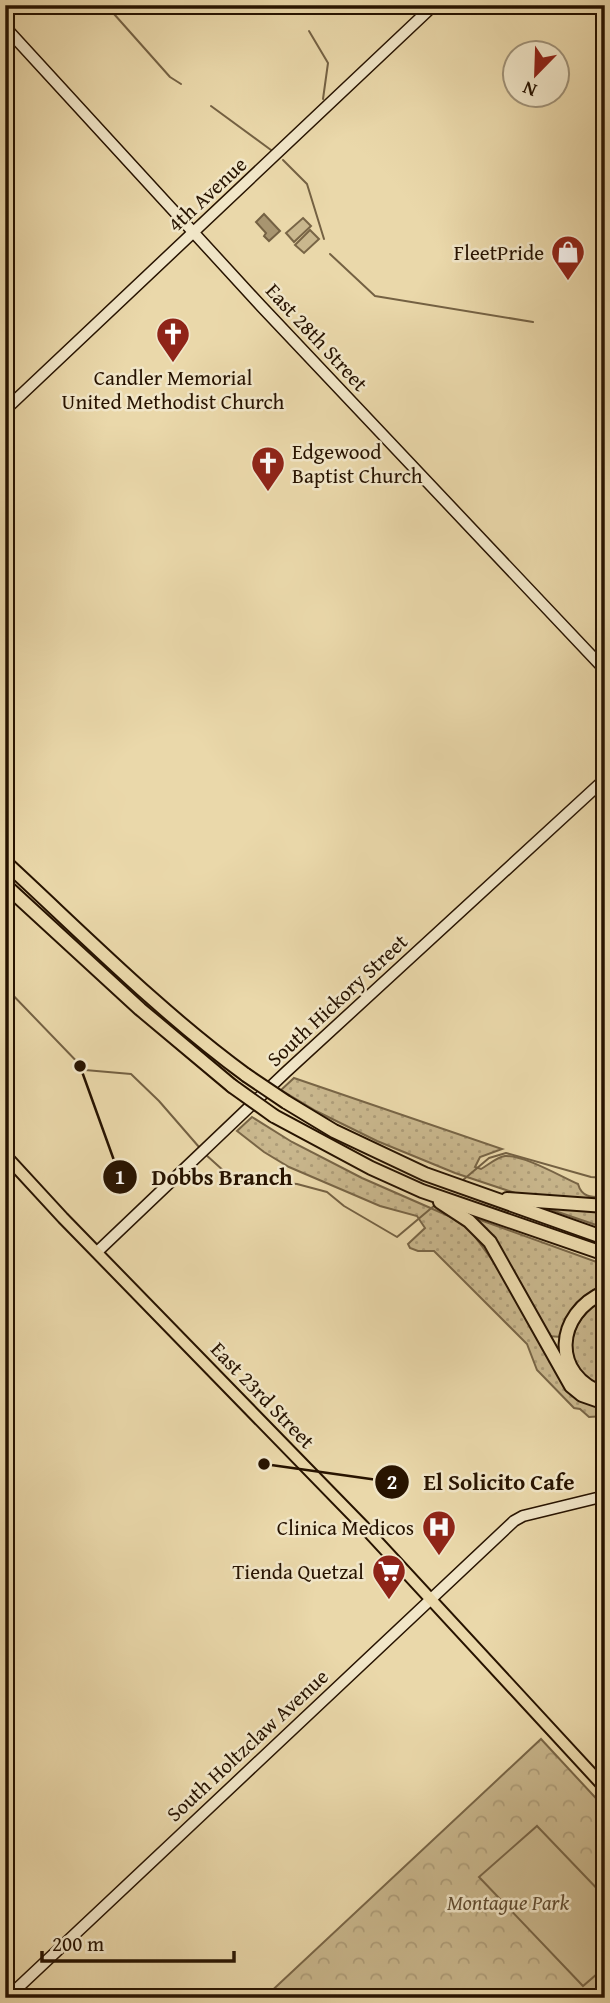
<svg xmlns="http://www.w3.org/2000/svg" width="610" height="2003" font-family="'Gentium Book Plus',serif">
<defs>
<pattern id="grass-dots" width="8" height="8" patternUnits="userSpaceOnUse" patternTransform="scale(1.75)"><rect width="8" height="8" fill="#c9b78d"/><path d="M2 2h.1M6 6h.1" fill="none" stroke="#ad9c78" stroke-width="1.8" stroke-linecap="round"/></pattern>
<pattern id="forest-crowns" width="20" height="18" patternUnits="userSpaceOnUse" patternTransform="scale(1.75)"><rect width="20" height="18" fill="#c9b78d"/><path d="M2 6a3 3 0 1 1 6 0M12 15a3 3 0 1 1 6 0" fill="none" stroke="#ad9c78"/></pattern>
</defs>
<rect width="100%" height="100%" fill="#ead8aa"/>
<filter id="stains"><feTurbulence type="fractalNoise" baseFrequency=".00286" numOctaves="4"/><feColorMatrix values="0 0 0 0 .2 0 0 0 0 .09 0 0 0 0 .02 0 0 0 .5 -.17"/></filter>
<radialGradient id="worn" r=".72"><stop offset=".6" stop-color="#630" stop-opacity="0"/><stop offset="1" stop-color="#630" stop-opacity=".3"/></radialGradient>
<g fill="url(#grass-dots)" stroke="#786546" stroke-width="2">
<path d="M294 1078 502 1149 480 1157 475 1167 481 1169C488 1165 497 1157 505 1156 524 1155 560 1176 578 1184 582 1198 592 1197 605 1197V1202L521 1195 455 1173 377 1141 316 1111 281 1090Z"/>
<polygon points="252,1117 292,1142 362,1178 451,1217 470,1230 495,1264 566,1387 582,1400 605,1408 605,1416 589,1417 580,1409 574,1408 537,1370 527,1344 434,1251 418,1251 410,1248 408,1244 425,1228 417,1216 380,1206 289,1167 264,1152 237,1131"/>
<polygon points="553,1206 605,1209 605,1228 552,1210"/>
<polygon points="472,1217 605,1265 605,1288 562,1337 547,1336"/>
<path d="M605 1296V1387C555 1367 566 1322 605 1296Z"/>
</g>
<polygon fill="url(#forest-crowns)" stroke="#786546" stroke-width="2" points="541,1739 605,1808 605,1998 264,1998"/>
<g fill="#c9b78d" stroke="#786546" stroke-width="2">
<polygon points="303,218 311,226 294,242 286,233"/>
<polygon points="310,230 319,239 304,253 295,245"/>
<polygon points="537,1826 605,1897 605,1967 583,1986 479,1877"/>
</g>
<polygon fill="#a89570" stroke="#746143" stroke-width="2" points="264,214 280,231 269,241 264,236 266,233 256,222"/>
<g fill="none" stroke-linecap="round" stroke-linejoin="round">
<g stroke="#746143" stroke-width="2">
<polyline points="106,5 170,77 181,84"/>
<polyline points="309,31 328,63 323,99"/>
<polyline points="211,106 271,150"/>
<polyline points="283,160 307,184 324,239"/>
<polyline points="330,254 375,296 533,322"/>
<polyline points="5,987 85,1070 131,1074 159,1101 199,1147"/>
<polyline points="205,1154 235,1181 252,1180 297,1184 327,1192 344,1206 397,1237 435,1205"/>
<polyline points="463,1180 489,1158 506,1153 591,1177 605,1178"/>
</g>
<g stroke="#271300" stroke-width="13">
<g id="secondary">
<polyline points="5,27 261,306 605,670"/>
<polyline points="5,410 434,5"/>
<polyline points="97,1252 286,1072 605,779"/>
<polyline points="7,1998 514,1521 523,1516 605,1496"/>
</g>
</g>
<g stroke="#271300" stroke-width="14">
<polyline id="primary" points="5,1155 63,1218 364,1527 605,1788"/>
</g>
<g stroke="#271300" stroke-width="16">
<g id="highway">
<path d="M5 862C84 935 160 1012 246 1075"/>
<polyline points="5,885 140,1009 232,1086"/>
<polyline points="286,1102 334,1131 425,1174 605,1238"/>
<polyline points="274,1116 371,1168 422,1191 605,1254"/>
<polyline points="507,1199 605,1206"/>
<polyline points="440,1202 469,1221 490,1242 571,1386 582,1395 605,1403"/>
<path d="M605 1292C555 1313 550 1376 605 1394"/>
</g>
</g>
<use href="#secondary" stroke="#f1e6c8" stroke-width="10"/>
<use href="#primary" stroke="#ead8aa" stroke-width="10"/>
<use href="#highway" stroke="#ead8aa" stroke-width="12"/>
<g stroke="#271300" stroke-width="16" stroke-linecap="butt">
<g id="highway-bridge">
<polyline points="246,1075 286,1102"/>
<polyline points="232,1086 274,1116"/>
</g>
</g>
<use href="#highway-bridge" stroke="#ead8aa" stroke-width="12"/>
</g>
<defs>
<g id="shop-pin" transform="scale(1.75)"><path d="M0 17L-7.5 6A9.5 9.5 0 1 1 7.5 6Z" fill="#8f2418" stroke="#f1e6c8"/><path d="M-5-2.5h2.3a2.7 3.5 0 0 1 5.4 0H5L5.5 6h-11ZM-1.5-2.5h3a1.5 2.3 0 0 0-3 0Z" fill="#fff"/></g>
<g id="church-pin" transform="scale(1.75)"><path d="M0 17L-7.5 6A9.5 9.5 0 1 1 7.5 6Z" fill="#8f2418" stroke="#f1e6c8"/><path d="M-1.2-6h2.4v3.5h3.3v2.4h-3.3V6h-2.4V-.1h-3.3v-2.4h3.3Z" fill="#fff"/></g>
<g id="hospital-pin" transform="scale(1.75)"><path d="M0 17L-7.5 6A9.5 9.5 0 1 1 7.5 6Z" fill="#8f2418" stroke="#f1e6c8"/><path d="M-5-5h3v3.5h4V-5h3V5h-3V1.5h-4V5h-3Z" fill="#fff"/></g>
<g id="supermarket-pin" transform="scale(1.75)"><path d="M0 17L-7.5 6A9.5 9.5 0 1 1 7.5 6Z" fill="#8f2418" stroke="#f1e6c8"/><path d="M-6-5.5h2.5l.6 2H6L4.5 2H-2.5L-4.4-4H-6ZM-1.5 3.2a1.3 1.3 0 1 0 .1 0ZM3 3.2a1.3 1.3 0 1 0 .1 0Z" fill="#fff"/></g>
</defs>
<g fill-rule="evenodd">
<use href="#shop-pin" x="568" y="252"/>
<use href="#church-pin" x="173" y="334"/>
<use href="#church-pin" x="268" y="463"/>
<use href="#hospital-pin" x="439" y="1527"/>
<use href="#supermarket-pin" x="389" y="1571"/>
</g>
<g text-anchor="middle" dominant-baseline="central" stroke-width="5" stroke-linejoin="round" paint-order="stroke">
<g font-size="21" fill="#271300" stroke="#f1e6c8">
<text transform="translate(207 194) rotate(-43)">4th Avenue</text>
<text transform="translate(317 337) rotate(47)">East 28th Street</text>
<text transform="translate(337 1000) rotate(-43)">South Hickory Street</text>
<text transform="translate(263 1395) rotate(46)">East 23rd Street</text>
<text transform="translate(247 1745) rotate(-43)">South Holtzclaw Avenue</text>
</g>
<g font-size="21" fill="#271300" stroke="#f1e6c8" text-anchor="end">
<text x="544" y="252">FleetPride</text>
<text x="173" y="377" text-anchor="middle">Candler Memorial<tspan x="173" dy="24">United Methodist Church</tspan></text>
<text x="292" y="451" text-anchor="start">Edgewood<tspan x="292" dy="24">Baptist Church</tspan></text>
<text x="414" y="1527">Clinica Medicos</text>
<text x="364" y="1571">Tienda Quetzal</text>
</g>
<g font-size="21" font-style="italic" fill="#604c31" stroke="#f1e6c8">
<text x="508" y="1902">Montague Park</text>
</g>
</g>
<path fill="none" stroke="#271300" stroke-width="2.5" d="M80 1066L120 1177M264 1464L392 1482"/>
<g fill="#271300" stroke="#f1e6c8" stroke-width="2.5">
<circle cx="80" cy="1066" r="7"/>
<circle cx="264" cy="1464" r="7"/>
<circle cx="120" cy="1177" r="18"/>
<circle cx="392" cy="1482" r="18"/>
</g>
<g font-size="21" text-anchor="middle" font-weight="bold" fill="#fff">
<text x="120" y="1184">1</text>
<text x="392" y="1489">2</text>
</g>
<g font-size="23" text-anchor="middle" font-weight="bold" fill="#271300" stroke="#f1e6c8" stroke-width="5" stroke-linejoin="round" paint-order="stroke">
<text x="222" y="1185">Dobbs Branch</text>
<text x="499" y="1490">El Solicito Cafe</text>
</g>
<rect width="610" height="2003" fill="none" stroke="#ead8aa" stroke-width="28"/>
<rect x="7" y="7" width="596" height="1989" fill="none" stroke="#271300" stroke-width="3.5"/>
<rect x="14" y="14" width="582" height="1975" fill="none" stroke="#271300" stroke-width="2"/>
<g transform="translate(536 74) rotate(203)"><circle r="33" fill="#f1e6c8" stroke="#a09278" stroke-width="2"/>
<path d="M0-5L12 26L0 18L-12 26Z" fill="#8f2418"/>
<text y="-10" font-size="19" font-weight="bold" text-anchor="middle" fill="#271300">N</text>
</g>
<path d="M42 1951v10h192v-10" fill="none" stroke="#271300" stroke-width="3.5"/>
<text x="52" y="1951" font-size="21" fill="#271300" stroke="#f1e6c8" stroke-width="5" paint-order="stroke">200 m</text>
<rect width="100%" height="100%" filter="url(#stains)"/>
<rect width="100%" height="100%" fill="url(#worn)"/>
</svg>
